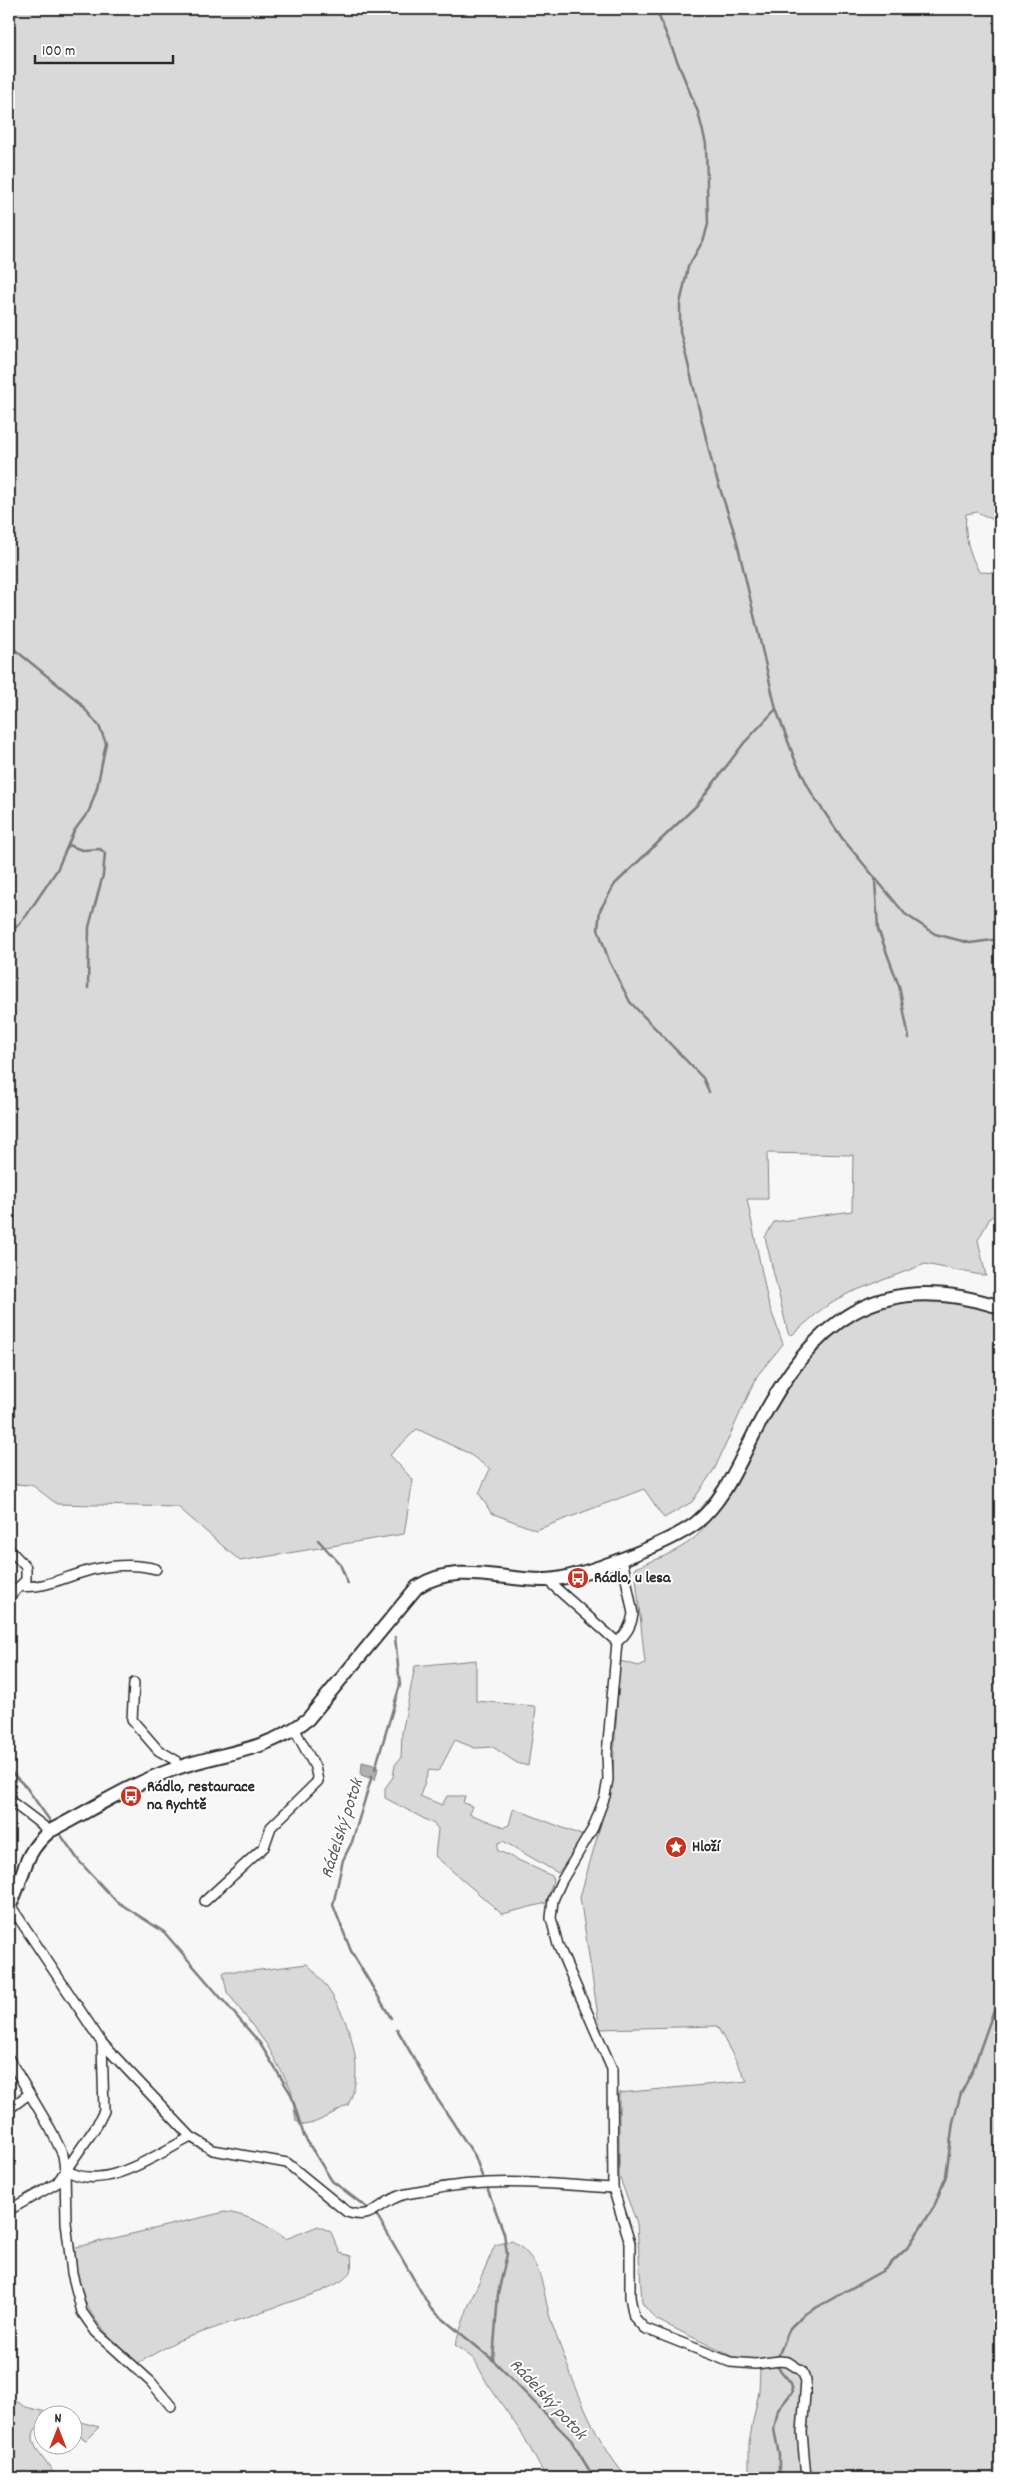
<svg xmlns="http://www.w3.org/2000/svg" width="1009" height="2487" font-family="Dekko,sans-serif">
<rect width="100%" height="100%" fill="#f7f7f7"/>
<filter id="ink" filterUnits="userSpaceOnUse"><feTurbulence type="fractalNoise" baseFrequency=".02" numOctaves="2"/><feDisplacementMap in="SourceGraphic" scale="10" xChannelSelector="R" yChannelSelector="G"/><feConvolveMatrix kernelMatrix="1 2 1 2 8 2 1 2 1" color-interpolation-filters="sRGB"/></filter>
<g filter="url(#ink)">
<g fill="#d9d9d9" stroke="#828282">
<path d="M9 9H1000V523L977 512 966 514C964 537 969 552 979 572L1000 573V1211L990 1218 978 1240 986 1276 925 1264 849 1293 822 1309 792 1335 788 1333 765 1237 774 1222 852 1211 853 1155 767 1153 768 1199H747L768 1302 783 1344 757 1376 715 1468 692 1502 664 1518 644 1489 536 1530 491 1513 479 1493 490 1469 468 1453 417 1429 390 1455 413 1480 404 1534 240 1561 178 1507 57 1504 32 1485 9 1484Z"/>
<path d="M945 1297 1000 1314V2478H749V2442L759 2391 760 2370 655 2319 642 2303 637 2223 619 2176V2093L747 2081 717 2026 600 2029 580 1897 612 1785 620 1661 639 1666 645 1663 635 1568C655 1560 677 1552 693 1539 706 1529 725 1495 734 1480 764 1431 807 1341 860 1316 886 1303 916 1300 945 1297Z"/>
<polygon points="476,1660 476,1701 534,1706 536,1709 528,1766 517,1763 493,1747 475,1748 455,1740 440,1769 437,1771 429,1770 420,1796 442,1805 447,1796 465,1796 463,1803 472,1806 469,1814 504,1827 509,1825 513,1810 515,1809 581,1835 583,1840 558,1873 503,1841 498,1843 497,1850 552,1876 553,1881 546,1903 502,1914 435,1856 438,1829 434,1824 385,1798 385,1788 393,1777 395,1765 401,1757 402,1733 415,1666"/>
<path d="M307 1964C340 1995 371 2061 348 2105 333 2112 320 2123 304 2125L296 2121 291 2089 267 2045 227 1992 223 1973 226 1971H252Z"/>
<path d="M225 2212C249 2215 267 2225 286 2239L318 2226 331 2232 340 2253 351 2256C355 2279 339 2282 322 2291L177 2341 138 2363C96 2326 78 2306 72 2248Z"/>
<path d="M512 2241C547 2262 541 2294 553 2327 572 2378 592 2437 627 2478H546L523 2435 487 2383 474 2359 455 2345 468 2307 495 2245Z"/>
<path d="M9 2397 26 2407 54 2414H42V2423C18 2439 49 2461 56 2478H9Z"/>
<polygon points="73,2420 99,2427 86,2440 73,2432"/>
</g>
<polygon fill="#b0b0b0" stroke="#7b7b7b" points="362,1762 374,1765 378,1768 375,1780 361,1775"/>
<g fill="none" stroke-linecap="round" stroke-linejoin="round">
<g stroke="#7b7b7b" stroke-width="2.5">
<polyline points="656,9 698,112 706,144 708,224 704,239 688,267 680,304 680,331 713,467 736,538 776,709 795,760 812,794 842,838 905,914 935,934 970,943 1000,939"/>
<polyline points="9,645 78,701 99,726 106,743 97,788 89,811 74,831 57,870 26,916 9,935"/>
<polyline points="68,845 82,850 100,849 105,853 103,875 89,927 88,988"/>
<polyline points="875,880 878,929 899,986 909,1038"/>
<polyline points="709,1092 703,1078 630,1002 609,961 598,929 600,910 615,884 697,805 744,743 776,709"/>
<polyline points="318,1540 340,1564 348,1584"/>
<polyline points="999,1605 1000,1611"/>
<polyline points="375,1769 400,1685 395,1637"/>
<polyline points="9,1770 26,1787 53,1825"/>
<polyline points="372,1776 352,1842 343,1860 333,1905 351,1951 391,2018"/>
<polyline points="58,1831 79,1861 116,1901 164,1932 259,2042 291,2094 304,2136 332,2181 370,2210"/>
<polyline points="397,2029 438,2100 475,2156 482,2176"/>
<polyline points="488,2190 504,2233 507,2254 498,2294 493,2360 571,2440 594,2478"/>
<polyline points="374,2213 378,2217 431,2309 493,2360"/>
<polyline points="777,2359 790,2328 803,2315 884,2270 908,2247 934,2207 946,2176 953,2122 961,2093 972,2072 1000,1993"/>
<polyline points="775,2364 791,2383 793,2391 778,2410 774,2429 779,2455 779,2478"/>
</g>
<g stroke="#2b2b2b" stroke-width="12">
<g id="street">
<polyline points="9,1549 26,1567 26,1580 9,1597"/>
<path d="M622 1558 633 1614C631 1627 626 1634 617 1642L607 1754 608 1779 605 1796 593 1828 561 1882 553 1900 551 1918 558 1945 612 2069 613 2188 630 2243V2297L634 2317 644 2328 730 2362 755 2364 780 2361 788 2362 802 2371 806 2381 802 2432 806 2478"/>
<polyline points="547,1580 617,1642"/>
<path d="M20 1586C42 1589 63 1578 84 1572 106 1565 134 1563 156 1569"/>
<polyline points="134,1683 132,1720 158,1750 175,1760 177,1768"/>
<polyline points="9,1800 50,1831"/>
<polyline points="205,1901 264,1847 271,1827 318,1781 315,1767 295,1730"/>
<path d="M10 1905 102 2043 191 2137 213 2150 287 2163 347 2212C372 2221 378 2204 399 2196 408 2193 419 2192 429 2190 489 2177 553 2184 613 2188"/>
<polyline points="9,2059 51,2130 63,2155 65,2169 66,2222 72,2273 82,2312 96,2332 151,2382 171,2406"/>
<polyline points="9,2109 29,2094"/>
<path d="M65 2169C101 2195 157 2154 191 2137"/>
<polyline points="9,2210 57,2183 97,2125 104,2111 102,2043"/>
</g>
</g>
<g stroke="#2b2b2b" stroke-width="16">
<path id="secondary" d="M9 1907C25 1877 21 1855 50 1831 91 1810 132 1783 177 1768 226 1751 264 1753 308 1719L417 1587C457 1561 502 1581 546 1580 578 1579 670 1543 696 1523 725 1500 740 1460 757 1428 812 1322 876 1267 1000 1307"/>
</g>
<use href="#street" stroke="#fff" stroke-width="9"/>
<use href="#secondary" stroke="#fff" stroke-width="12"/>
</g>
</g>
<defs>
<g id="bus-disc" transform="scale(1.125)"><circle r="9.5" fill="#c8321e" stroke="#fff"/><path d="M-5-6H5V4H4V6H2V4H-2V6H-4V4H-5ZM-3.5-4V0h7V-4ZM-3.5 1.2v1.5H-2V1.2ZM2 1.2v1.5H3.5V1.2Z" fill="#fff"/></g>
<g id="sight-disc" transform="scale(1.125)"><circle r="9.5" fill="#c8321e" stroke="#fff"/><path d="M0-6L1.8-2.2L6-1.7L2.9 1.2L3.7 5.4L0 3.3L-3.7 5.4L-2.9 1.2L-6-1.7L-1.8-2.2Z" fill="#fff"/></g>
</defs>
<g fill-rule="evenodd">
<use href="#bus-disc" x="578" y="1578"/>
<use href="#bus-disc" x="131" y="1796"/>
<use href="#sight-disc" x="676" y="1847"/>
</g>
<g text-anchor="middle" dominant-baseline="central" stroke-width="4" stroke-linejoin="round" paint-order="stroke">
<g font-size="16" font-weight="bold" fill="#2b2b2b" stroke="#fff" text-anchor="start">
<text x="594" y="1578">Rádlo, u lesa</text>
<text x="147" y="1787">Rádlo, restaurace<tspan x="147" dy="18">na Rychtě</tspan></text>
<text x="692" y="1847">Hloží</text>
</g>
<g font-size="18" font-style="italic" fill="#5a5a5a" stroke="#fff">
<text transform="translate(343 1829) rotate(-72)">Rádelský potok</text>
<text transform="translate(547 2400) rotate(47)">Rádelský potok</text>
</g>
</g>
<rect width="1009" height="2487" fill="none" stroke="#fff" stroke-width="30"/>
<rect x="15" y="15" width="979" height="2457" fill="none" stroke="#2b2b2b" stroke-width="2" filter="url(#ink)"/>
<g transform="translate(58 2430)"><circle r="24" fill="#ffffff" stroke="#aaaaaa"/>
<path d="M0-4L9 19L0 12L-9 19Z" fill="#c8321e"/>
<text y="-8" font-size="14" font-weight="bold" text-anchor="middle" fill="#2b2b2b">N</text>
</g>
<path d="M35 55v8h138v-8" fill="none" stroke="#2b2b2b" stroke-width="2.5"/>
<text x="42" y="55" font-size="15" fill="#2b2b2b" stroke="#ffffff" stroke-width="4" paint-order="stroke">100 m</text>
</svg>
